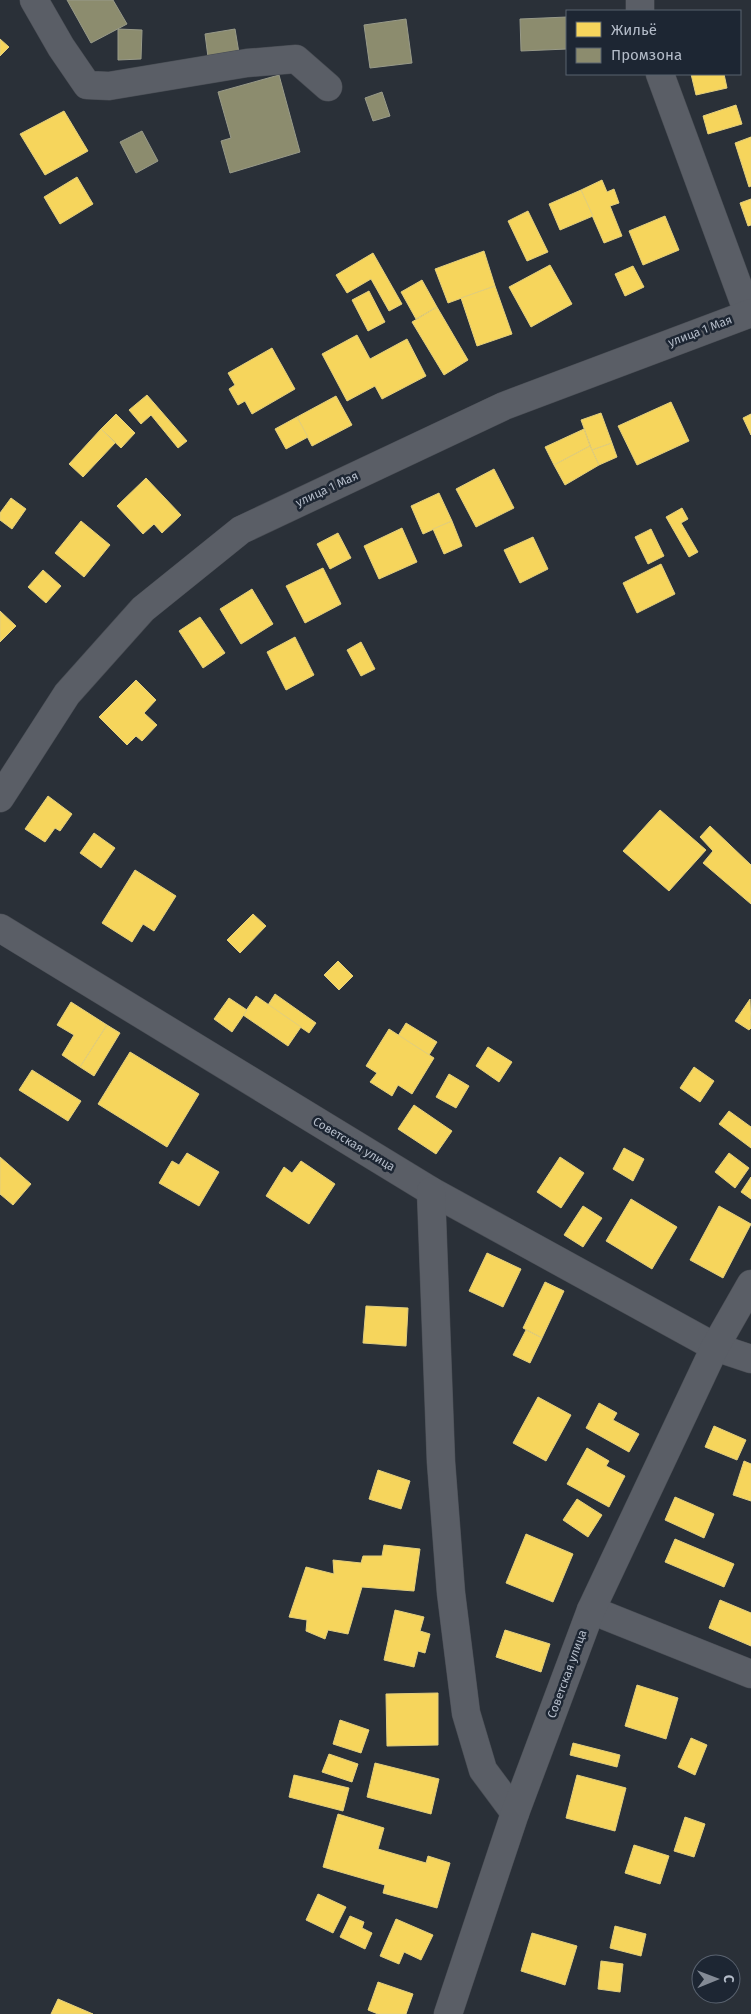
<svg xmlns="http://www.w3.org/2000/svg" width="751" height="2014" font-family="'Fira Sans',sans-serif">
<rect width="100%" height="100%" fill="#2a3038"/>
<g fill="#f6d55c" stroke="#e2ce7d">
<polygon points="0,39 9,47 0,56"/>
<polygon points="691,74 724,74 727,88 696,95"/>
<polygon points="736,105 742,124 708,134 703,116"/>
<polygon points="64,111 88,151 45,175 20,134"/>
<polygon points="751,137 751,186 749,187 735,143"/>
<polygon points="77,177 93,204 60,224 44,197"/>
<polygon points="602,180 607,192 614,189 619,203 610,206 622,236 604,243 581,190"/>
<polygon points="581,190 593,216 560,230 549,204"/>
<polygon points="751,199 751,225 748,226 740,203"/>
<polygon points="528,211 548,252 527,261 508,221"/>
<polygon points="665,216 679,250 643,265 629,231"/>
<polygon points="484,251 495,286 448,303 435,269"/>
<polygon points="373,253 402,304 389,311 371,279 347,293 336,275"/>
<polygon points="550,265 572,304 531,327 509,287"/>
<polygon points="633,266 644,287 625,296 615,274"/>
<polygon points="422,280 437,307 416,319 401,292"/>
<polygon points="495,286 512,334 477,346 461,298"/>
<polygon points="369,291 385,322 368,331 352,300"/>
<polygon points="437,307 468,360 444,375 412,322"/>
<polygon points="357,335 370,359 407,339 426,376 382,399 375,386 347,401 322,354"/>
<polygon points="272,348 295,389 252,414 245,401 238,405 229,389 235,385 228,373"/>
<polygon points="147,395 187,441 178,448 151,415 141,424 129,410"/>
<polygon points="336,396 352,425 312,446 297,417"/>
<polygon points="671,402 689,441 637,465 618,426"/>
<polygon points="601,413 612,443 592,450 581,420"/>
<polygon points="116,414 135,433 121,448 101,429"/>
<polygon points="751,414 751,435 743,418"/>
<polygon points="297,417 308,437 286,449 275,429"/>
<polygon points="101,429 115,443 83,477 69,464"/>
<polygon points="584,429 590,446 554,465 545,447"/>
<polygon points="612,443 617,457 599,465 592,450"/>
<polygon points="590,446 599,465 565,485 554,465"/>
<polygon points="494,469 514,508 476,527 456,489"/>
<polygon points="146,478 181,515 162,533 154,524 143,534 117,506"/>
<polygon points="439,493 452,521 423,534 411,506"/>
<polygon points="11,498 26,509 12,529 0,520 0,513"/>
<polygon points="682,508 688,519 681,523 698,552 689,557 666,517"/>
<polygon points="81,521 110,545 84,577 55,553"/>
<polygon points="452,521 462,546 444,554 433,529"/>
<polygon points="402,528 417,562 379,579 364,546"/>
<polygon points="651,529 664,556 648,564 635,537"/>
<polygon points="338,533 351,558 330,569 317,544"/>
<polygon points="533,537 548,569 520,583 504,550"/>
<polygon points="661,564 675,594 637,613 623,583"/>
<polygon points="323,568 341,604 305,623 286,586"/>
<polygon points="43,570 61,586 46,603 28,587"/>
<polygon points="252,589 273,624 241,644 220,609"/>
<polygon points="0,611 16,626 0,642"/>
<polygon points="200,617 225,653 203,668 179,631"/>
<polygon points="295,637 314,675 286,690 267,652"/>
<polygon points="361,642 375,669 361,676 347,650"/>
<polygon points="136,680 156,700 144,713 157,725 142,741 136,736 127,745 99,717"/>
<polygon points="48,796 72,814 60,831 55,828 45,842 25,829"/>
<polygon points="660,810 706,850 669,891 623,851"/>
<polygon points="710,826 751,865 751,904 703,863 713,851 700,837"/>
<polygon points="94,833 115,848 101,868 80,853"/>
<polygon points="135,870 176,896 154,931 143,924 132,942 102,923"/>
<polygon points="253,914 266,926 240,953 227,940"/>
<polygon points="338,961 353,976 339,990 324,975"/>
<polygon points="275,994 316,1023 309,1033 268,1005"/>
<polygon points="256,996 301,1027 288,1046 243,1015"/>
<polygon points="229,998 247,1010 232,1032 214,1019"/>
<polygon points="750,999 751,1028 749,1030 735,1021"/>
<polygon points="71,1002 107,1025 80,1067 62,1055 74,1035 57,1025"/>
<polygon points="406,1023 437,1042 429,1055 398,1036"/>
<polygon points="107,1025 120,1033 94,1076 80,1067"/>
<polygon points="389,1029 434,1058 412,1094 398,1085 392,1096 370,1082 377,1073 366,1066"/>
<polygon points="488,1047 512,1062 499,1082 476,1066"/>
<polygon points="130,1052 199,1094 167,1147 98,1104"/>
<polygon points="694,1067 714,1081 700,1102 680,1088"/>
<polygon points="32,1070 81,1101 68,1121 19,1090"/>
<polygon points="449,1074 469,1086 456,1108 436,1097"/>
<polygon points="414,1105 452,1131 436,1154 398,1129"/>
<polygon points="729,1111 751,1127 751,1148 719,1124"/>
<polygon points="624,1148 644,1159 633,1181 613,1169"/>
<polygon points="187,1153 219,1172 199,1206 159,1183 172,1161 179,1165"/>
<polygon points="729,1153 749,1168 735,1188 715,1172"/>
<polygon points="0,1157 31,1184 13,1205 0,1194"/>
<polygon points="560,1157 584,1173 561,1208 537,1192"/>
<polygon points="301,1161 335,1184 309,1224 266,1196 284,1167 292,1173"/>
<polygon points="751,1177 751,1199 741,1192"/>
<polygon points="631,1199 677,1227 652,1269 606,1241"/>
<polygon points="583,1206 602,1218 583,1247 564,1235"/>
<polygon points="719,1206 751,1224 723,1278 690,1260"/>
<polygon points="487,1253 521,1269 503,1307 469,1291"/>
<polygon points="545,1282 564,1291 542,1338 523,1328"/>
<polygon points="366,1306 408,1308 406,1346 363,1343"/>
<polygon points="526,1330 542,1338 530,1363 513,1355"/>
<polygon points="538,1397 571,1415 546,1461 513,1443"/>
<polygon points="599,1403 617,1413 613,1420 639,1434 629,1452 586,1428"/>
<polygon points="714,1426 746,1440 737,1460 705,1447"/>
<polygon points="587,1448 609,1461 606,1466 625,1476 609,1507 567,1484"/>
<polygon points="744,1461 751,1464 751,1501 733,1495"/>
<polygon points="378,1470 410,1481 401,1509 369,1499"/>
<polygon points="675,1497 714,1514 704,1538 665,1520"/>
<polygon points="577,1499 602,1515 588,1537 563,1520"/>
<polygon points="526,1534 573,1554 553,1602 506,1583"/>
<polygon points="675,1539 734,1564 724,1587 665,1562"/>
<polygon points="384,1545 420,1549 414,1591 362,1587 348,1634 328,1630 325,1639 306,1631 307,1620 289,1617 306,1567 334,1574 333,1560 361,1563 363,1556 382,1556"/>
<polygon points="720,1600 751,1613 751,1646 709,1628"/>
<polygon points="395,1610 424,1617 420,1631 430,1634 425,1653 418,1651 414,1667 384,1660"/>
<polygon points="505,1630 550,1644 541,1672 496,1657"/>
<polygon points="637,1685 678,1698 666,1739 625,1726"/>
<polygon points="438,1693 438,1745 387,1746 386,1694"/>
<polygon points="340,1720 369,1730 361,1753 333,1744"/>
<polygon points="691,1738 707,1745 695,1775 678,1767"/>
<polygon points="573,1743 620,1755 617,1767 570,1755"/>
<polygon points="329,1754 358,1764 352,1782 322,1772"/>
<polygon points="375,1763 439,1779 431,1814 367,1797"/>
<polygon points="294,1775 349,1788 343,1811 289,1797"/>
<polygon points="577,1775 626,1788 615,1831 566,1818"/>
<polygon points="338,1814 384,1828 378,1849 426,1863 428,1856 450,1863 437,1908 383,1893 385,1885 323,1867"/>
<polygon points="685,1817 705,1824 694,1857 674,1851"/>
<polygon points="634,1845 669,1856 660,1884 625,1873"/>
<polygon points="318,1894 346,1907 333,1933 306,1920"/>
<polygon points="350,1916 364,1922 362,1928 372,1933 365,1949 340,1937"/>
<polygon points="396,1919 433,1935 421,1960 404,1952 399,1964 380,1956"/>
<polygon points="615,1926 646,1934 641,1956 610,1948"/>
<polygon points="532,1933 577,1946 565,1985 521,1971"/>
<polygon points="601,1961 623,1964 620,1992 598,1989"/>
<polygon points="378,1982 413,1994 406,2014 378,2014 368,2010"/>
<polygon points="58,1999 93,2014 51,2014"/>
</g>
<g fill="#8c8c6e" stroke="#989a89">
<polygon points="67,0 113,0 127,24 91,43"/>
<polygon points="567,17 567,49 521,51 520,19"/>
<polygon points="406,19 412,63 370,68 364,25"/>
<polygon points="118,29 142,30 141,59 118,60"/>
<polygon points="235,29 239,53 208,57 205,34"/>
<polygon points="279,75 300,152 230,173 221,141 231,138 218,92"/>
<polygon points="382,92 390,116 373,121 365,98"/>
<polygon points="142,131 158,161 136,173 120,142"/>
</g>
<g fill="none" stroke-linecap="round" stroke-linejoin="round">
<g stroke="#484c53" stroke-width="29">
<g id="minor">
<polyline points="34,0 61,47 87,85 109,86 247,63 296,59 328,87"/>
<polyline points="640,11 640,0"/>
<polyline points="660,74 748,313"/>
<polyline points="0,798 67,694 143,609 241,530 504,406 751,313"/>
<polyline points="0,928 431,1191 715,1347 751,1359"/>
<polyline points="431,1191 441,1462 451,1593 466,1713 483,1770 515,1813"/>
<polyline points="591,1610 751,1674"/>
<polyline points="448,2014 515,1813 591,1610 715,1347 751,1284"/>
</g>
</g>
<use href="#minor" stroke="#5a5e66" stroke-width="28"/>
</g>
<g text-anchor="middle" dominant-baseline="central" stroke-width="5" stroke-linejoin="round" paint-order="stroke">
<g font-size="12" fill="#b4bcc9" stroke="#1d2633">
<text transform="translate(700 331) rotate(-21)">улица 1 Мая</text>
<text transform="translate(327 489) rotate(-25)">улица 1 Мая</text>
<text transform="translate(354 1144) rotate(31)">Советская улица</text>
<text transform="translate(567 1674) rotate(-70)">Советская улица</text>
</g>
</g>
<rect x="566" y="10" width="175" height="65" fill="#1d2633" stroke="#59626f"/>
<rect x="576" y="22" width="25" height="15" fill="#f6d55c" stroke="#59626f"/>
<text x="611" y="35" font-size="15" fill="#b4bcc9">Жильё</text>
<rect x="576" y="48" width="25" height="15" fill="#8c8c6e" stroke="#59626f"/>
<text x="611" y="60" font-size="15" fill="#b4bcc9">Промзона</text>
<g transform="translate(716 1979) rotate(89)"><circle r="24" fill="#1d2633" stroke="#59626f"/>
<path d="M0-4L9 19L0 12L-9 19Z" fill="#848b96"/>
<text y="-8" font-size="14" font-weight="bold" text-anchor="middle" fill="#b4bcc9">С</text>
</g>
</svg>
